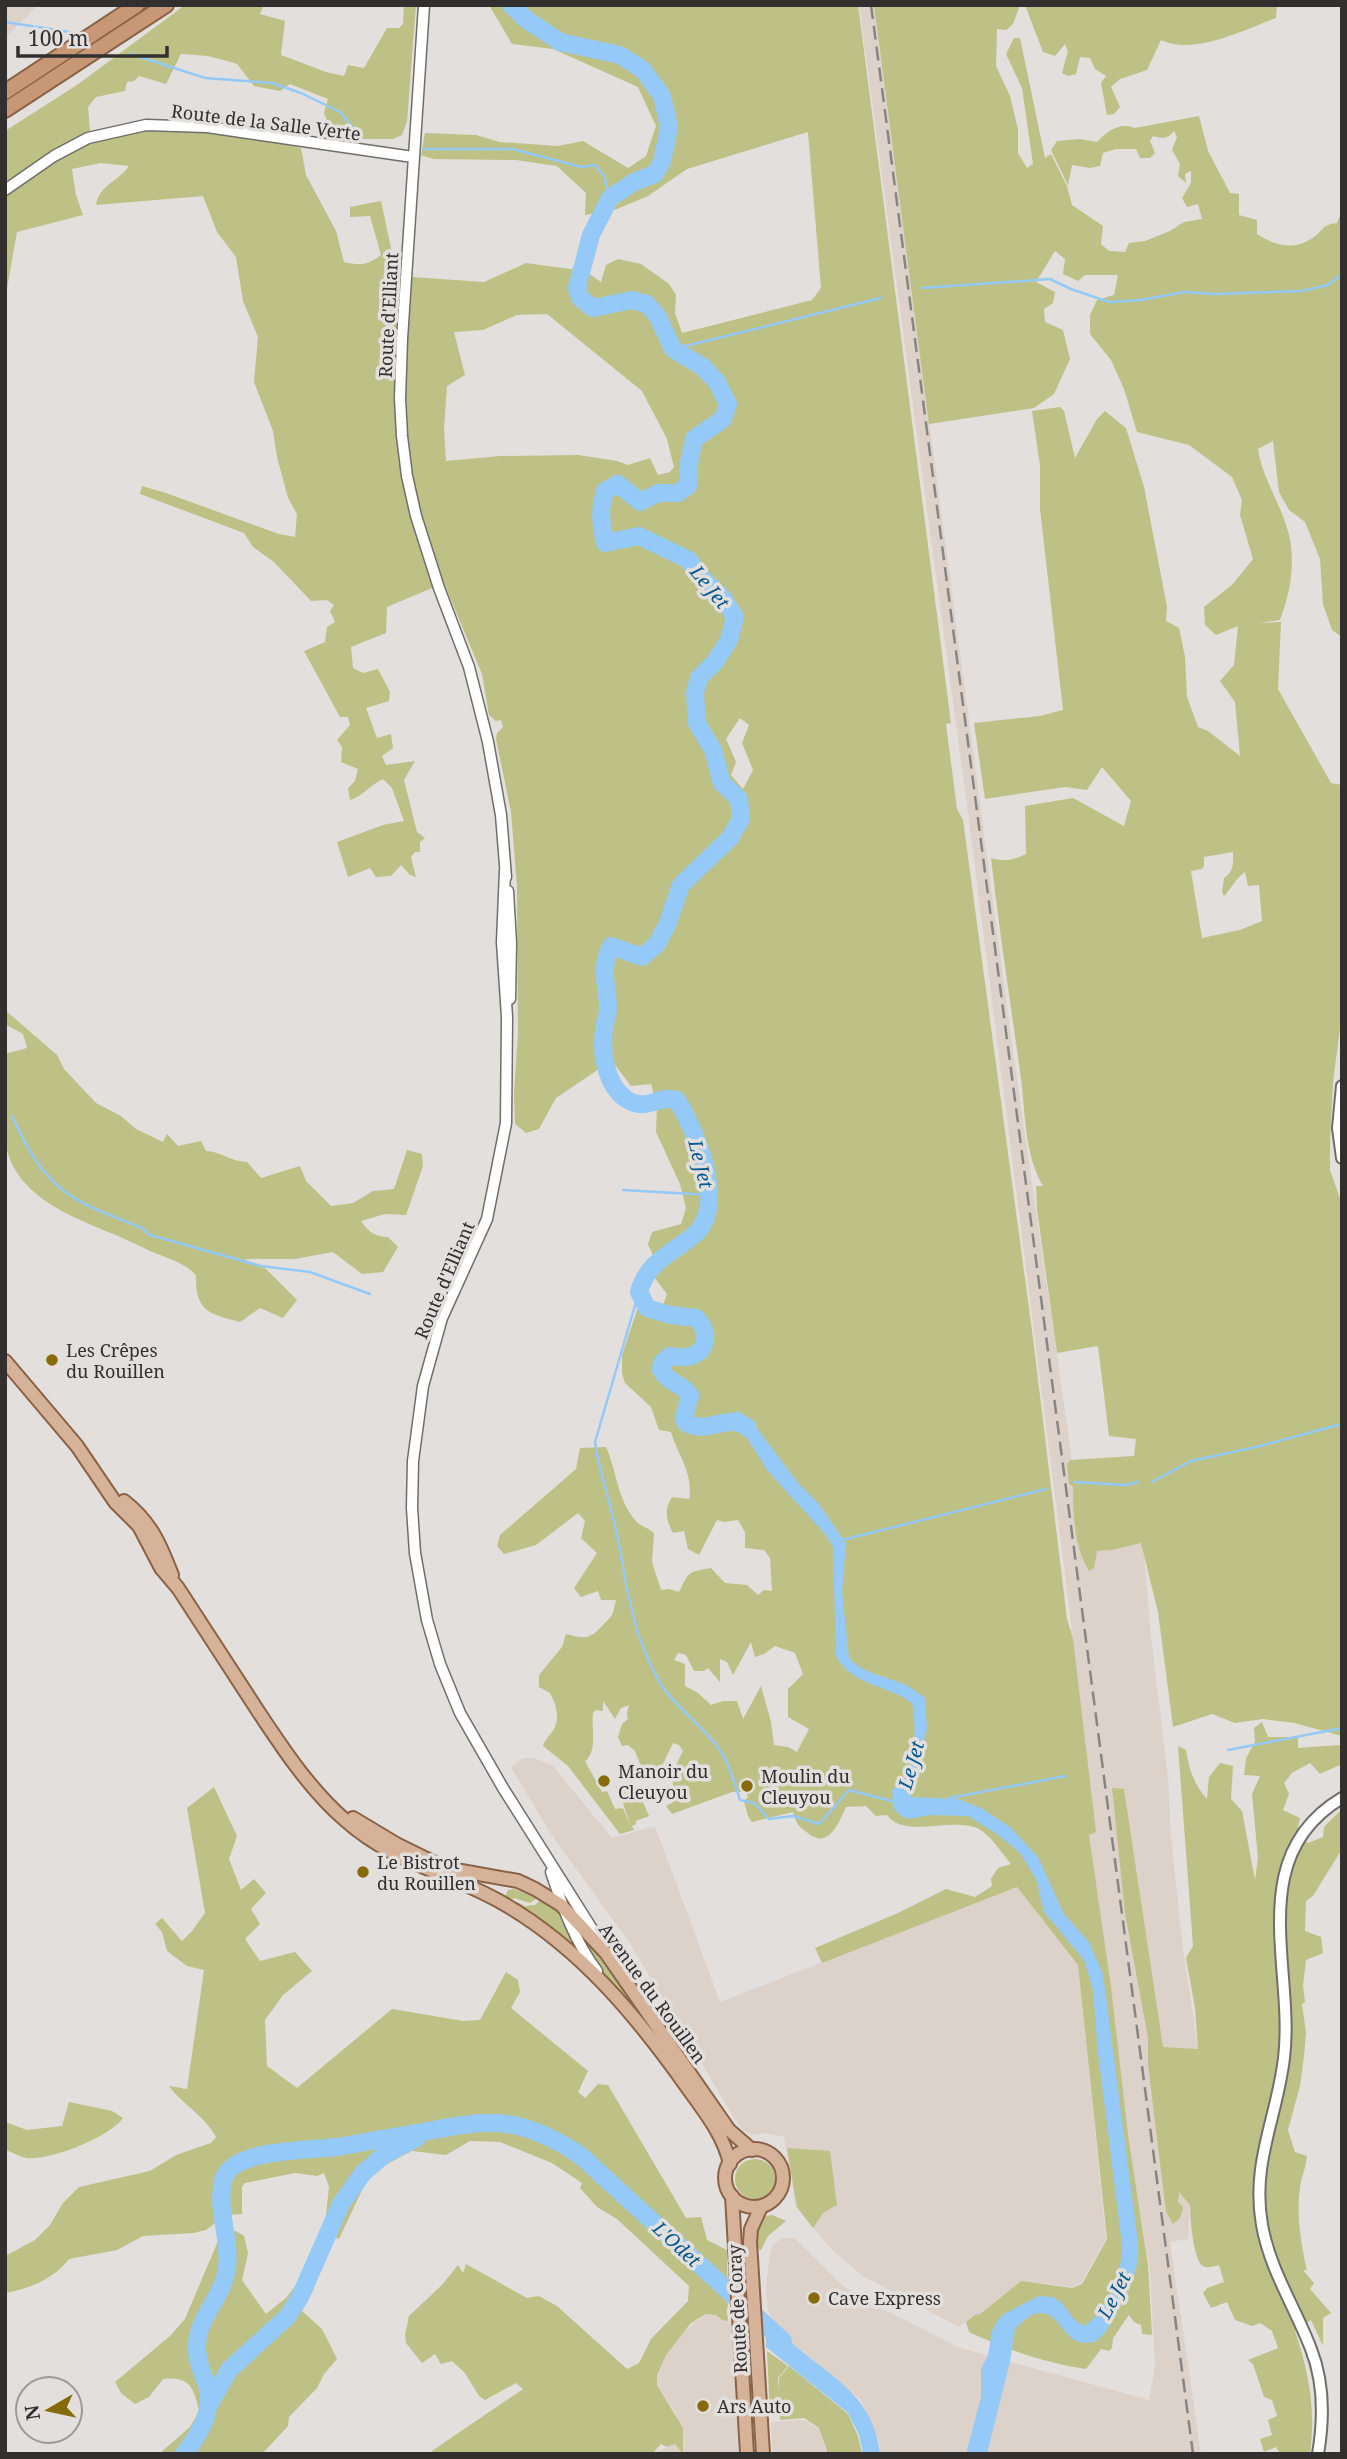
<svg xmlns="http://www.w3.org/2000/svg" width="1347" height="2459" font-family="'Noto Serif',serif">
<rect width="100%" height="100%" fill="#e3dfdc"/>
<g fill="#dcd2ca">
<polygon points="5,5 38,5 5,38"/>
<polygon points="859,5 874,5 1012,1045 1069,1438 1082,1549 1143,1541 1151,1638 1168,1777 1171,1836 1182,1941 1198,2049 1188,2239 1170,2242 1201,2454 880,2454 879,2441 861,2400 790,2341 774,2323 768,2310 766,2288 770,2252 773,2244 783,2238 794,2238 842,2285 873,2304 960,2348 1149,2400 1155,2367 1150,2270 1124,2116 1059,1630 1072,1629 968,813"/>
<polygon points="523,1758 534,1758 552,1765 612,1838 655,1826 720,2002 1017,1887 1078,1965 1106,2239 1081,2283 1071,2287 1021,2281 979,2316 976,2314 959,2327 863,2276 833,2251 796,2207 784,2137 765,2133 751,2135 741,2129 629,1942 551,1834 511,1767"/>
<polygon points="705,2314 716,2315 722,2320 733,2321 738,2454 652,2454 675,2444 683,2453 684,2439 675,2412 657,2385 657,2375 666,2355 681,2334"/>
<polygon points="804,2420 819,2429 827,2454 772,2454 771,2422"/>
</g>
<g fill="#bdc185" fill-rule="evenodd">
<path d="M185 5H264L260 14 285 21 281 55 326 72 344 76 348 65 364 68 387 28H399L403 24 404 5H416L407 122 402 135 393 139H334L324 113 328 99 290 84 280 91 254 86 237 64 231 62 208 56 181 54 166 84 139 76 134 81 127 82 125 91 96 97 88 107 90 130 94 138 161 128 236 133 301 148 306 175 336 231 344 262C360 266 368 265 381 255L370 216 350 217V207L381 201 397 276 484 282 526 263 585 271 601 282 606 265 618 259 641 264 669 284 676 295 675 313 682 333 812 300 821 288 808 132 687 169 648 196 617 209 585 215 586 193 557 166 516 160 433 159 421 155 425 133 476 135 500 142 558 146 583 141 628 168 646 156 656 126 638 87 553 49 512 44 489 5H858L951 723 946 724 957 809 963 820 1033 1338 1067 1619 1073 1639 1096 1832 1089 1835 1111 1987 1128 2135 1148 2265 1152 2335 1142 2334 1141 2325 1134 2322 1129 2315 1113 2338 1112 2348 1109 2351 1101 2349 1086 2369C1045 2363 1006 2349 969 2332L966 2322 976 2314 979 2315 1021 2281 1072 2288 1082 2284 1107 2239 1078 1965 1017 1887 822 1963 815 1948 898 1913 946 1889 975 1897 992 1886 991 1879 998 1868 1011 1864C1001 1852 991 1835 977 1828 951 1817 904 1839 887 1815L876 1816 866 1806 846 1807C839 1822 829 1849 809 1834 799 1826 797 1826 793 1812L752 1822 748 1816 744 1801 748 1797 746 1792H732L672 1814 666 1806 672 1803 676 1796 672 1780 673 1771 683 1751 679 1745 673 1743 662 1766 653 1768 640 1764 635 1751 628 1745 622 1746 618 1737 622 1724 628 1719 627 1713 629 1705 621 1708 615 1719 603 1701V1711L596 1710 593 1713C591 1729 598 1751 585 1761L602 1792 607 1791 615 1809 623 1808 630 1825 623 1803 625 1802 622 1796 619 1797 616 1787 633 1780 649 1816 636 1821V1824L632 1826 634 1830 620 1834 568 1766 543 1746C545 1738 552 1734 555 1727 560 1715 555 1703 550 1693L539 1687V1675L562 1647 566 1634C585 1639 589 1640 603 1625 614 1614 612 1616 616 1600H601L598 1591 581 1597 574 1588 597 1553 581 1538 585 1521 578 1513 536 1545 504 1554 497 1546 500 1535 576 1469 580 1448 606 1447C617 1471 617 1500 636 1521 640 1526 649 1528 654 1533L652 1562 661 1590 669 1589 679 1592C689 1572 687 1572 711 1568L725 1583 747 1585 758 1595 764 1590 772 1591 770 1558 764 1550 745 1548V1532L738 1520 724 1522 717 1520 699 1555 688 1549 684 1531 673 1533C666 1520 664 1509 672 1497L689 1499C694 1475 678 1455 671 1432L659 1430 651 1407 625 1383 622 1373V1355L637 1310 663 1305 667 1294 654 1277 660 1271 648 1244 652 1232 681 1224 686 1208 680 1184 656 1132 657 1106 651 1084 631 1086 615 1065 599 1069 556 1098 539 1129 526 1133 515 1124 514 1093 518 1032 517 887 511 812 496 739 497 733 503 727 501 720 496 721 489 715 482 674 444 583 387 607 386 633 351 647 353 668 363 673 378 669 390 692 389 701 366 708 377 738 391 734 393 748 382 756 386 765 415 761 404 780 417 832 425 838 420 842V852H415L411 857 416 877 410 875 401 865 391 876 376 877 370 868 348 877 337 842 383 825 404 821 392 788 383 779C370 785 363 796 350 800L348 788 355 781 358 769 341 762 342 747 337 740 350 725 348 717H340L304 651 325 642 327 627 335 622 330 611 334 605 327 600 311 601 274 562 253 547 244 533 140 494 142 486 166 493 279 534 295 537 297 514 288 498 277 457 273 431 254 382 258 337 243 301 236 257 217 232 203 196 96 205C100 184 117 183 129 166L101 163 72 169 76 195 83 215 17 232 5 300V131L77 85ZM547 314 642 391 667 439 674 467 670 472 658 475 650 458 628 465 617 461 578 455 500 456 446 461 444 428 447 386 465 375 454 332 483 330 517 315ZM740 718 749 725 742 743 753 770 743 789 731 775 736 762 726 739ZM751 1642 755 1657 764 1654 775 1646 795 1653 803 1674 788 1689V1717L809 1729 797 1752 788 1747 774 1745 771 1722 761 1686 743 1719 737 1701H723L711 1705 698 1693 685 1686V1664L674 1660 678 1653 686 1655 694 1671H704L708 1668 720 1682V1659L727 1662 733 1675Z"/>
<path d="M874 5H1020L1013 24 1006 30 997 29 996 66 1010 96 1018 129V153L1027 168 1033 164 1022 88 1006 54 1014 38H1020L1045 158 1051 154 1067 186 1072 205 1103 226 1101 244 1109 251 1125 252 1129 243 1145 241 1170 231 1184 222 1202 219 1198 204 1187 207 1182 198 1191 183V171L1185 174 1186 183 1178 176 1180 164 1172 150 1177 137 1174 131C1168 139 1162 139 1153 136L1150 141 1155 153 1150 158H1140L1136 149H1116L1103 153 1100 166 1090 168 1072 165 1068 185 1051 150 1057 141 1080 139 1097 142C1108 130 1120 122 1135 128L1199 116 1208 151 1230 193 1239 194V215L1257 220V234C1275 246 1295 251 1314 237 1325 229 1321 225 1337 223L1342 210V637L1332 630 1323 604 1320 559 1305 522 1289 510 1279 492 1273 441 1258 449C1263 483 1287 512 1291 546 1294 572 1289 596 1280 620L1259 623 1281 622 1278 689 1331 783 1342 785V1013L1333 1082 1330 1142V1170L1342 1204V1736L1294 1723 1263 1719 1235 1723 1212 1714 1173 1727 1158 1612 1141 1543 1112 1550 1097 1551 1094 1568 1089 1571C1074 1547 1073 1515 1073 1487L1069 1484 1067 1465 1070 1460 1134 1456 1136 1439 1109 1436 1098 1346 1057 1353 1037 1209 1036 1186H1043C1023 1151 1026 1111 1020 1071 1010 1000 999 929 991 858 1004 862 1014 860 1026 854L1025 806 1073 798 1124 826 1131 801 1102 767 1087 790 1065 787 985 799 974 723 1040 716 1063 710 1040 509V465L1032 411 1060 407 1064 411 1075 458 1097 419 1105 411 1126 428 1144 487 1167 607 1166 621 1179 628 1185 657 1187 697 1198 727 1208 731 1240 756 1235 702 1220 681 1234 665 1238 626 1216 635 1205 625 1204 607 1232 585 1253 559 1240 515 1242 500 1232 477 1189 445 1137 432 1124 389 1111 360 1090 334V315L1097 300 1114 295 1118 275H1085L1078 281 1063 274 1065 259 1055 251 1036 282 1055 292 1053 303 1044 309 1045 322 1063 330 1070 359 1054 394 1034 408 929 424ZM1233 852C1233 863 1234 872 1224 878L1222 892 1224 896C1232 888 1235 879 1245 872L1248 886 1259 885 1262 921 1240 930 1202 938 1191 871 1202 869 1204 866V857Z"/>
<path d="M1025 5H1277L1276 18C1244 30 1193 56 1161 40L1147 70 1120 79 1111 87 1120 107 1114 114 1107 115 1101 83 1106 76 1095 69 1090 58 1080 57 1076 74 1068 76 1062 73 1068 51 1065 44 1055 56 1043 52Z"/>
<path d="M5 1010 57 1055 64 1069 96 1103 121 1116 136 1129 163 1142 167 1134 178 1146 201 1141 206 1151C222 1152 229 1161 247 1162L261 1178 300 1166 306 1181 331 1206 353 1203 373 1191 394 1189 407 1150 422 1154 423 1166 406 1215 385 1214 361 1221C368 1232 376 1237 388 1237L398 1247 383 1272 362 1274 333 1252 295 1259H244L265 1268 297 1300 283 1318 260 1308 240 1322C209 1314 195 1311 196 1275 182 1260 161 1257 144 1248 96 1223 19 1208 6 1146 1 1123 5 1079 5 1054L27 1048 23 1034 5 1024Z"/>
<path d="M1262 1722 1268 1737H1298V1748L1339 1745 1342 1750V1764L1320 1774 1310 1763 1292 1773 1284 1783 1289 1794 1283 1810 1300 1818 1296 1836 1308 1843 1323 1837 1324 1827 1342 1809V1849L1313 1896 1306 1901 1305 1931 1321 1937 1323 1953 1306 1960 1303 1986 1305 2002 1302 2004 1306 2033 1304 2056 1300 2086 1288 2130 1295 2152 1307 2156C1306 2168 1301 2177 1300 2188 1296 2215 1301 2244 1307 2270H1303L1314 2283 1310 2289 1331 2313 1323 2318V2346L1311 2320 1295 2331C1309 2374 1316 2408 1310 2454H1280L1276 2447 1264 2452 1260 2439 1272 2435 1268 2420 1277 2416 1272 2400 1264 2397 1253 2364 1248 2360 1278 2348 1272 2331 1260 2323 1252 2326 1235 2320 1227 2302 1211 2308 1203 2293 1207 2288 1224 2282 1219 2265C1214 2266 1207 2269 1203 2266 1193 2260 1190 2217 1190 2205L1179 2192 1178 2202 1183 2207 1180 2218 1173 2224 1166 2212 1148 2064V2038L1125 1913 1112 1788 1124 1789 1163 2047 1198 2049 1195 2008 1186 1958 1193 1946 1178 1746 1186 1750C1189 1769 1194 1785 1207 1799L1209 1777 1220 1763 1233 1766 1231 1799 1242 1811 1255 1880 1258 1858 1252 1794 1260 1776 1244 1775 1246 1758 1255 1742 1254 1728Z"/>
<path d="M214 1787 237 1836 229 1859 241 1890 254 1879 266 1893 251 1909 260 1924 245 1939 260 1961 295 1952 312 1971 283 1995 265 2020 267 2066 297 2088 392 2009 463 2021 480 2020 506 1972 518 1980 520 1992 511 2008 588 2071 578 2092 585 2098 598 2084 608 2085 686 2218 701 2217 707 2240 727 2250 728 2321 722 2320 716 2315 705 2314 690 2324 666 2355 657 2375V2385L683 2428V2454L675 2444 667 2447 661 2444 652 2454H435L432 2451 523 2389 516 2383 485 2400 479 2396 465 2373 452 2361 441 2364 435 2354 422 2363 406 2343 405 2334 409 2316 442 2285 458 2265 463 2273 466 2264 527 2298 539 2296 557 2306 627 2369 639 2363 651 2339 688 2301 689 2286 617 2219 597 2207 580 2188 582 2183 552 2163 500 2142 470 2141 446 2155 412 2151 370 2173 339 2239 324 2233 329 2187 324 2173 317 2176 295 2173 245 2183 242 2187V2214L226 2215 206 2230 193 2233 143 2236 117 2250 69 2259C55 2278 29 2289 5 2293V2256L35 2240 50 2225 63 2203 79 2187 150 2171 176 2155 211 2143 216 2137C205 2116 183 2105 169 2086L187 2089 204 1970 187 1966 167 1951 162 1932 155 1924 162 1918 182 1941 192 1931 205 1913 187 1808Z"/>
<polygon points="514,1889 537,1898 530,1903 514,1898 509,1902 504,1899 508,1890"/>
<polygon points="541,1899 560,1910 578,1953 515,1905 517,1902 525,1906 535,1905"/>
<polygon points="575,1924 635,2006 632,2006 588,1954"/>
<path d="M69 2102 112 2111 123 2118C110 2137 50 2161 26 2158 19 2156 12 2152 5 2150V2122L27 2130 62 2126Z"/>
<polygon points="787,2148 830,2151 837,2205 823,2213 813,2228 797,2207"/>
<circle cx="755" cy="2179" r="20"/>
<polygon points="772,2215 786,2221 768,2236 761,2250 757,2249 757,2234 766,2216"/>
<path d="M236 2231 244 2236 248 2253 242 2280 266 2314 287 2297 301 2278 314 2289 302 2311 322 2329 337 2359 324 2374 317 2388 289 2417 288 2426 262 2454H159L190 2427 199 2411C194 2388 190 2376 163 2379L149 2397 135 2404 121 2393 115 2382 170 2336 185 2319 221 2234Z"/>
<polygon points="767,2351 788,2366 778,2378 779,2392 779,2378 789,2366 848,2414 858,2436 862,2454 828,2454 819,2428 804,2418 780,2420 780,2415 770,2416"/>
</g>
<g fill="#94c9f8">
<path d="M739 1411 753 1423 799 1484 818 1503 846 1543 842 1592 849 1658C862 1673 884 1676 901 1683 910 1686 918 1693 925 1698L927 1729 910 1790 911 1797 958 1799 983 1809 1011 1828 1038 1857 1064 1914 1089 1942 1103 1974 1138 2242C1138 2250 1138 2257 1137 2264 1135 2279 1111 2329 1100 2338 1095 2343 1087 2344 1080 2342 1063 2338 1060 2315 1042 2313 1031 2312 1022 2322 1015 2329L1010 2362 987 2454H966L981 2397V2369L988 2355 992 2331 998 2320 1004 2314 1039 2296 1053 2297 1061 2302 1075 2320 1084 2326C1108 2312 1123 2270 1122 2244L1098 2053 1093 1990 1084 1960 1044 1912 1036 1879 1020 1853 998 1835 968 1816 929 1815 910 1819 901 1816 893 1808 892 1790C894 1788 897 1786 900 1784 916 1770 917 1722 912 1703 887 1684 853 1687 836 1656L833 1547 826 1535 767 1470 744 1433 734 1427 727 1428 726 1416Z"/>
<path d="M765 2314C773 2323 782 2333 791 2342 830 2377 874 2395 880 2454H863L859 2435 848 2413 766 2347Z"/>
</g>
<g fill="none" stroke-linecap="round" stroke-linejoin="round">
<g stroke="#94c9f8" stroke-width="2.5">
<polyline points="5,22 70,32"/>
<polyline points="131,54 205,78 272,83 301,93 340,112 354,129 362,134"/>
<polyline points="425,149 513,149 581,167 595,165 604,176 610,198"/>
<polyline points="922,288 1050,279 1071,289 1109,302 1141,300 1184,292 1215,294 1302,291 1328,285 1342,274"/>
<polyline points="673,349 881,298"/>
<path d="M12 1116C47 1192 68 1199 142 1228L150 1235 261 1266 310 1272 370 1294"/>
<polyline points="623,1190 710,1195"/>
<path d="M639 1292 595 1442C599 1472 610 1500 616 1530 628 1587 630 1630 660 1683 675 1707 700 1723 717 1746 729 1762 734 1781 740 1800L754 1803 769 1819 793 1816 819 1824 849 1790 895 1802"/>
<polyline points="1074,1482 1125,1485 1138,1482"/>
<polyline points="1152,1482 1191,1461 1260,1446 1342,1424"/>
<polyline points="842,1540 1046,1489"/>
<polyline points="1228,1750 1337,1729 1342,1731"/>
<polyline points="949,1798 1066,1776"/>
</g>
<g stroke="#94c9f8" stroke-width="18">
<path d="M511 5 527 20 560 42 620 55 643 70 662 96 669 127 662 162 655 174 634 182 610 198 591 235 577 288 580 298 593 308 632 300 647 304 658 317 673 349 703 367 717 382 728 404 723 419 694 439 689 463 688 486 678 493H658L640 502 618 484 605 491C599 509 601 525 605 543L639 536 689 560 699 575 722 597 735 617 729 640 715 662 699 678 695 693 697 723 713 750 722 783 739 799 741 819 730 838 681 885 667 925 657 944 642 957 611 946C599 971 608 984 608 1009 608 1016 604 1023 604 1030 601 1053 606 1085 626 1099 648 1113 658 1094 677 1100 696 1131 728 1206 694 1235 672 1253 647 1262 639 1292L647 1308 670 1315 696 1318C710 1330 709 1354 687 1357 682 1358 675 1356 670 1356L662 1363 661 1370C668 1383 681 1383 690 1395L684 1418 686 1423C707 1435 729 1412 748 1428"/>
<polyline points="209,2405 229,2370 288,2316 300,2297 341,2204 363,2173 384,2155 417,2138"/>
<path d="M184 2454C199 2435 214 2411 207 2386 203 2373 196 2360 197 2345 198 2316 224 2296 227 2268 231 2239 215 2206 224 2178 234 2149 311 2150 337 2147 356 2144 375 2140 394 2137 475 2124 507 2106 581 2156L783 2341"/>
</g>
<g stroke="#706d6a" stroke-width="13">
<g id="tertiary">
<polyline points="424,5 402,339 400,398 402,436 407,476 416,516 439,588 469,667 488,742 501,815 506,877"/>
<polyline points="5,190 54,156 88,138 146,125 207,127 413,157"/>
<polyline points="505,871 502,942 507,1017 506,1123 487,1219 442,1318 423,1386 413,1461 412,1508 415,1553 427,1620 440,1664 460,1713 503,1788 599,1940"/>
<polyline points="508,891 511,943 510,999"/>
<path d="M551 1872C563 1908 574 1940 597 1971"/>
</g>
</g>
<g stroke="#706d6a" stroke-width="14">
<g id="secondary">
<polyline points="1342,1086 1338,1128 1342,1158"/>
<path d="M1318 2454C1324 2419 1324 2382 1311 2349 1295 2307 1270 2270 1262 2225 1251 2163 1277 2118 1284 2058 1295 1969 1243 1857 1342 1798"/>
</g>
</g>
<g stroke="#8a6347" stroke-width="16">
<g id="primary">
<path d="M5 1361 77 1446 115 1502 139 1526 161 1568 178 1588C204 1628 230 1668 256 1708 281 1746 310 1790 345 1820 393 1863 445 1871 499 1901 578 1945 637 2016 689 2090 705 2112 724 2136 730 2164"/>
<path d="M124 1501C151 1522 160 1544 172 1575"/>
<polyline points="353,1818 398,1845 445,1868 518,1881 535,1889 561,1905 606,1953 729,2130 752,2150"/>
<circle cx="754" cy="2178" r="29"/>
<polyline points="732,2196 747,2454"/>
<polyline points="761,2207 751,2229 750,2242 763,2454"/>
</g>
</g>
<g stroke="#8a6347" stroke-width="18">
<g id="trunk">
<polyline points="5,92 137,5"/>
<polyline points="5,110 166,5"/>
</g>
</g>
<use href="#tertiary" stroke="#fff" stroke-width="10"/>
<use href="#secondary" stroke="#fff" stroke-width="10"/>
<use href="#primary" stroke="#d6b298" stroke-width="12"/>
<use href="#trunk" stroke="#c89876" stroke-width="14"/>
<polyline stroke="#878583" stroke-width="2.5" stroke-dasharray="14 7" stroke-linecap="butt" points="871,5 1193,2454"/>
</g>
<g fill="#866b08" stroke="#e3dfdc" stroke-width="2.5">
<circle cx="52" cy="1360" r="7"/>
<circle cx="604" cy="1781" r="7"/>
<circle cx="747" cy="1786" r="7"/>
<circle cx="363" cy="1872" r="7"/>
<circle cx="814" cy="2298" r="7"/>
<circle cx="703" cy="2406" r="7"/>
</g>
<g text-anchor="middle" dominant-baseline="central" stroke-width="7" stroke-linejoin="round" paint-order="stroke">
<g font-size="18" fill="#31302f" stroke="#e3dfdc">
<text transform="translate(266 122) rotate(7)">Route de la Salle Verte</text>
<text transform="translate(388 315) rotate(-87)">Route d'Elliant</text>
<text transform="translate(444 1280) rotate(-67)">Route d'Elliant</text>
<text transform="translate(653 1993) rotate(54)">Avenue du Rouillen</text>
<text transform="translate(737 2309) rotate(-93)">Route de Coray</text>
</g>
<g font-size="18" fill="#31302f" stroke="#e3dfdc" text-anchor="start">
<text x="66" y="1350">Les Crêpes<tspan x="66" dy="21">du Rouillen</tspan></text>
<text x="618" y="1771">Manoir du<tspan x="618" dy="21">Cleuyou</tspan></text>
<text x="761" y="1776">Moulin du<tspan x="761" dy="21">Cleuyou</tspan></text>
<text x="377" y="1862">Le Bistrot<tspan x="377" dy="21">du Rouillen</tspan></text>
<text x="828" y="2298">Cave Express</text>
<text x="717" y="2406">Ars Auto</text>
</g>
<g font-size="19" font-style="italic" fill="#005992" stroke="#e3dfdc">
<text transform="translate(710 587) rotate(51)">Le Jet</text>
<text transform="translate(701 1164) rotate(76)">Le Jet</text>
<text transform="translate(911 1765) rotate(-74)">Le Jet</text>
<text transform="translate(677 2244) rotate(43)">L'Odet</text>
<text transform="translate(1114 2295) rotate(-63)">Le Jet</text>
</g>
</g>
<rect width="1347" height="2459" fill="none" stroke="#31302f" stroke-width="14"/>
<g transform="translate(49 2410) rotate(261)"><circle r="33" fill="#e3dfdc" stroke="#9c9997" stroke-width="2"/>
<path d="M0-5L12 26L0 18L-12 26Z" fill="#866b08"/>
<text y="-10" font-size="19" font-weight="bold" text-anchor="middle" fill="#31302f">N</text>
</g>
<path d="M18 46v10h149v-10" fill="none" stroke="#31302f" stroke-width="3.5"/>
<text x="28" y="46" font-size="21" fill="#31302f" stroke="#e3dfdc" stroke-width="5" paint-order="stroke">100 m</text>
</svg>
